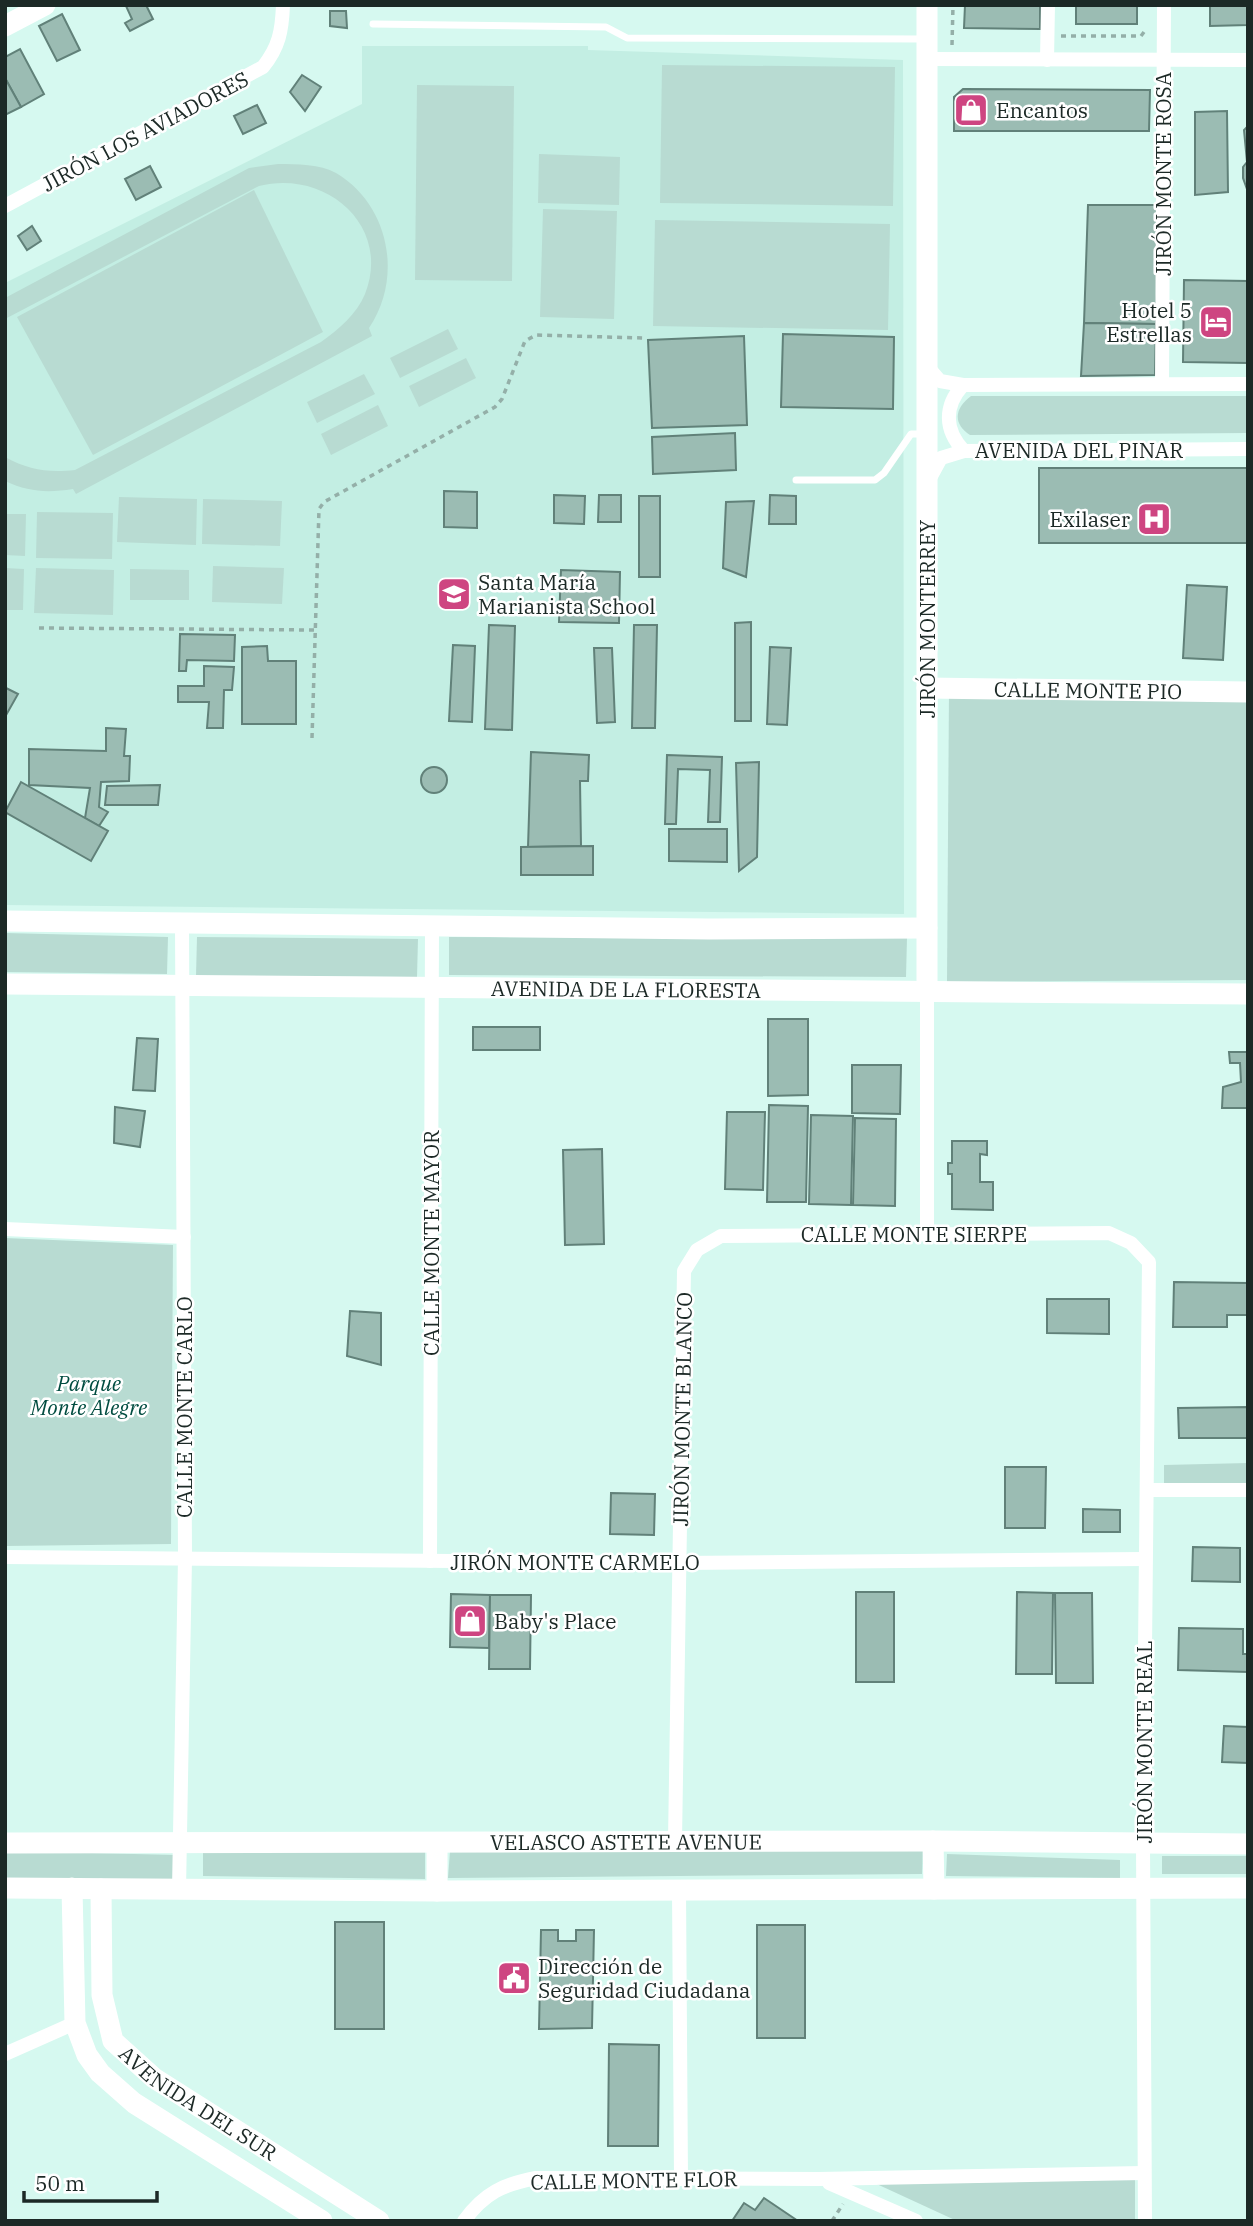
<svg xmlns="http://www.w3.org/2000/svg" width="1253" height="2226" font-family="'IBM Plex Serif',serif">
<rect width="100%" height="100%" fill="#d6f9f0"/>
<polygon fill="#c3eee3" points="362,46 588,46 588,50 903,60 904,914 5,905 5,283 362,104"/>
<g fill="#b8dbd2">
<polygon points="662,65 895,67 893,206 660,203"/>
<polygon points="417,85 514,86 512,281 415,280"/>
<polygon points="539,154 620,157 619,205 538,203"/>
<path d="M278 164C297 164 320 164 336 173 390 205 403 278 369 328L372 336 76 494 73 489C47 493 29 492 5 481V457C29 470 48 473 75 470L321 342C338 330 357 314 365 294 392 225 325 169 259 186L5 319V298L249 168Z"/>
<polygon points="254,190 323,332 93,455 17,317"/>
<polygon points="543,209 617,211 614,319 540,317"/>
<polygon points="655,220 890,224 888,330 653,326"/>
<polygon points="448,329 458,349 400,378 390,358"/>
<polygon points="466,358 476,378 419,407 409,386"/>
<polygon points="364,374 375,394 317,423 307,402"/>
<path d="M971 396H1248V433L970 435C952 423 955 408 971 396Z"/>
<polygon points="378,405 388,426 331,455 321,434"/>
<polygon points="119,497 197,499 196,545 117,542"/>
<polygon points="203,499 282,501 280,546 202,544"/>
<polygon points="37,512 113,513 112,559 36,558"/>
<polygon points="5,514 26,514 25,556 5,555"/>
<polygon points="213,566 284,568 282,604 212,602"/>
<polygon points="5,568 24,569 23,610 5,610"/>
<polygon points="36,568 114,570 113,615 34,613"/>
<polygon points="130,569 189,570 189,600 130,600"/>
<polygon points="949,690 1248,699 1248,980 947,982"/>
<polygon points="5,933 168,937 167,974 5,972"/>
<polygon points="197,937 418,939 417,977 196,976"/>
<polygon points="449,937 907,938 906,977 449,975"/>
<polygon points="5,1238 173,1245 171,1544 5,1546"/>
<polygon points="1248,1463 1248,1493 1164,1495 1164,1465"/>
<polygon points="923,1847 922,1874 448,1878 450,1851"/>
<polygon points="203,1850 425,1852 425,1879 203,1876"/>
<polygon points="7,1851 176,1855 175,1882 7,1878"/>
<polygon points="947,1854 1120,1860 1120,1878 946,1876"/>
<rect x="1162" y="1856" width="86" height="18"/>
<polygon points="868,2180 1135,2180 1135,2221 957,2221"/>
</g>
<g fill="#9bbcb3" stroke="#618179" stroke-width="2">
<polygon points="146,5 153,19 130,31 125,23 132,19 126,6"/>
<polygon points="965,5 1040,5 1040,29 964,28"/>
<rect x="1076" y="5" width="61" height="19"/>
<polygon points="1210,5 1248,5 1248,25 1210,26"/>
<polygon points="330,11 346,11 347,28 330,26"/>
<polygon points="62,14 80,50 57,61 39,26"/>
<polygon points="20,49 44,94 21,107 5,78 5,57"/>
<polygon points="302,75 321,87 305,111 290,92"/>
<polygon points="5,78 21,107 5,115"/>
<polygon points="963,89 1150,90 1149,131 954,131 954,97"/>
<polygon points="257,105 266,123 243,134 234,116"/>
<polygon points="1227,111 1228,192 1195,195 1195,112"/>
<polygon points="1248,126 1248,192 1243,178 1243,167 1247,162 1244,130"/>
<polygon points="150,166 161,187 136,200 125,179"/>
<polygon points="1088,205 1160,205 1156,324 1084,323"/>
<polygon points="32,226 41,241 27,250 18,236"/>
<polygon points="1184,280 1248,281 1248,363 1183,362"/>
<polygon points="1084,323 1156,324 1155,375 1081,376"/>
<polygon points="783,334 894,337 893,409 781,407"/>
<polygon points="744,336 747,425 652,428 648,340"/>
<polygon points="735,433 736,470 653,474 652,437"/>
<rect x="1039" y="468" width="209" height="75"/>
<polygon points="444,491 477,492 477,528 444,527"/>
<polygon points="554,495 585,496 584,524 554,523"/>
<polygon points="599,495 621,495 621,522 598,522"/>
<polygon points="770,495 796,496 796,524 769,524"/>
<rect x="639" y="496" width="21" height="81"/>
<polygon points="754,501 746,577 723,568 726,502"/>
<polygon points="561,570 620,572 619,623 559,622"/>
<polygon points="1187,585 1227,587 1223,660 1183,658"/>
<polygon points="751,622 751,721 735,721 735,623"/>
<polygon points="489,625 515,626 512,730 485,729"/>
<polygon points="634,625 657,625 655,728 632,728"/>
<polygon points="180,634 235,635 234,661 187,660 186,671 179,671"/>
<polygon points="453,645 475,646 472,722 449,721"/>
<polygon points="267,646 268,661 296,661 296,724 242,724 242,647"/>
<polygon points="770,647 791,648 787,725 767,724"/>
<polygon points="594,648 612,648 615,722 597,723"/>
<polygon points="204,666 234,667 232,690 224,690 223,728 207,728 209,702 178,702 178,686 204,686"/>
<polygon points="6,688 18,694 5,717 5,690"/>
<polygon points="106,728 126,729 124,756 130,756 129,781 101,782 99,807 108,812 99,826 85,818 90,788 29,785 29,749 106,751"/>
<polygon points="531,752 589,755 588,781 580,781 581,846 528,847"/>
<polygon points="667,755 722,757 720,822 708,822 710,770 678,769 676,824 665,824"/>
<polygon points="759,762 757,857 739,871 736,763"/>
<circle cx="434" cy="780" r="13"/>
<polygon points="21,782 108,831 91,861 5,812"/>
<polygon points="160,785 158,805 105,805 107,786"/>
<polygon points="669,829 727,829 727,862 669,861"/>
<polygon points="593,846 593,875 521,875 521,847"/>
<polygon points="768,1019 808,1019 808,1095 768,1096"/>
<rect x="473" y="1027" width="67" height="23"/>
<polygon points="137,1038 158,1039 155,1091 133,1090"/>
<polygon points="1229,1052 1248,1052 1248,1108 1222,1108 1223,1087 1241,1082 1240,1063 1230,1063"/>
<polygon points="852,1065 901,1065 900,1114 852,1113"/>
<polygon points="769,1105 808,1106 806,1202 767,1202"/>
<polygon points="115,1107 145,1111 140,1147 114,1143"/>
<polygon points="727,1112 765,1112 763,1190 725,1189"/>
<polygon points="811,1115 853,1116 851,1205 809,1204"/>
<polygon points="855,1118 896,1119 895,1206 853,1205"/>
<polygon points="952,1141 987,1141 987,1155 980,1154 980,1182 993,1182 993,1210 952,1209 952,1174 948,1174 948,1163 952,1163"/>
<polygon points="602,1149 604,1244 565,1245 563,1150"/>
<polygon points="1174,1282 1248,1283 1248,1315 1227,1315 1227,1327 1173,1327"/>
<polygon points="1047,1299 1109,1299 1109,1334 1047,1333"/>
<polygon points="350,1311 381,1313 381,1365 347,1356"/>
<polygon points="1248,1407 1248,1438 1179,1438 1178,1408"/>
<polygon points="1005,1467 1046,1467 1045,1528 1005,1528"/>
<polygon points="611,1493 655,1494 654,1535 610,1534"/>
<polygon points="1083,1509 1120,1510 1120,1532 1083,1532"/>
<polygon points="1193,1547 1240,1548 1240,1582 1192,1581"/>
<rect x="856" y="1592" width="38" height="90"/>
<polygon points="1017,1592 1053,1593 1052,1674 1016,1674"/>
<polygon points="1055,1593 1092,1593 1093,1683 1056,1683"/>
<polygon points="451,1594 490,1595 489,1648 450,1647"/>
<polygon points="490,1595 531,1595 530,1669 489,1669"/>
<polygon points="1179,1628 1243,1629 1243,1654 1248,1654 1248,1672 1178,1670"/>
<polygon points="1224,1726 1248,1727 1248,1763 1222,1762"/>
<rect x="335" y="1922" width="49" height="107"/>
<rect x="757" y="1925" width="48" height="113"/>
<polygon points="541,1930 558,1930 558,1941 576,1941 576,1930 594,1930 592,2028 539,2029"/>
<polygon points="609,2044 659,2045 658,2146 608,2146"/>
<polygon points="764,2198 798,2221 732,2221 744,2203 755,2210"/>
</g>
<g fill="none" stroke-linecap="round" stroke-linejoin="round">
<g stroke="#94afa8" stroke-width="3.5" stroke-dasharray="5 5" stroke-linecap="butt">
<polyline points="1061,36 1141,36 1147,28"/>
<polyline points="952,45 953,5"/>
<polyline points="39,628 315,630"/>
<polyline points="312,738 319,509 324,502 495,407 502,399 525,341 536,335 643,338"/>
<polyline points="832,2221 843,2204"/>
</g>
<g stroke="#fff" stroke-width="7">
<polyline points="373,24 606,27 627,38 926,39"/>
<polyline points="796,480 875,480 884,473 911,434 925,434"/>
</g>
<g stroke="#fff" stroke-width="14">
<polyline points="927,59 1248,60"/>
<polyline points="1047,60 1048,5"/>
<path d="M5 206 263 67C279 47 282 31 283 5"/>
<polyline points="927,366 940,381 963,385 1248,384"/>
<polyline points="1162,384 1164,5"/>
<path d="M963 385C944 406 944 430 964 451"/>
<polyline points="929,480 941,458 964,451 1248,449"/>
<polyline points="927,992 927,1233"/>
<polyline points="5,1229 184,1237"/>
<polyline points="1147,1490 1248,1490"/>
<polyline points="5,1557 681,1563 1145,1559"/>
<polyline points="430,1561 432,925"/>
<polyline points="675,1841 684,1271 697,1250 721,1236 1109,1233 1131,1243 1149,1262 1143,1842 1145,2221"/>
<polyline points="679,1889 681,2179"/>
<polyline points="179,1890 185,1558 182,923"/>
<polyline points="5,2054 75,2023"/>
<polyline points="829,2183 916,2221"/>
<path d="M464 2221C484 2193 504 2184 536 2178L818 2179 1144 2173"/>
</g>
<g stroke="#fff" stroke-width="21">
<polyline points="927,5 927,992"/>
<polyline points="5,26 45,5"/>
<path id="s1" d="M927 688 1248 692"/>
<polyline points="5,921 709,929 927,928"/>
<path id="s2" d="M5 984 1248 994"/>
<polyline points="933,1841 934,1889"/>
<path id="s3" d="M5 1843 933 1841 1248 1844"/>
<polyline points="437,1844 437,1891"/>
<polyline points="5,1888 437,1891 1248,1888"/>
<polyline points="72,1888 75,2023 87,2055 100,2073 134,2103 322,2221"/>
<path id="s4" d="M101 1889 102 1995 113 2041 154 2078 379 2221"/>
</g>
</g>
<defs>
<g id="shop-square" transform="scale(1.75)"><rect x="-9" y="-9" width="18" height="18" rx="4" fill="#ce4581" stroke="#fff"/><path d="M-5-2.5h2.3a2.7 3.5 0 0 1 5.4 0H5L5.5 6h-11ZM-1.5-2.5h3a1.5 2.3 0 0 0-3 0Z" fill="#fff"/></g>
<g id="hotel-square" transform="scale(1.75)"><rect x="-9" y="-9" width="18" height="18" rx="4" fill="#ce4581" stroke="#fff"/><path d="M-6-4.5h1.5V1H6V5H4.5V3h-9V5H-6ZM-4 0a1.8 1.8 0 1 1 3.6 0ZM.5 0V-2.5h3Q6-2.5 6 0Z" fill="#fff"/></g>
<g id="hospital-square" transform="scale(1.75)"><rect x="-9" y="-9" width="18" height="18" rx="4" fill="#ce4581" stroke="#fff"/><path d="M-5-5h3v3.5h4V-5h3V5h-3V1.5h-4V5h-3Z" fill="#fff"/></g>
<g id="school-square" transform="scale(1.75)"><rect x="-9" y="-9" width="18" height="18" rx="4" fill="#ce4581" stroke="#fff"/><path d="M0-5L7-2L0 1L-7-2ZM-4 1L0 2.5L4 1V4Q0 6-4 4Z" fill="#fff"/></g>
<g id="civic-square" transform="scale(1.75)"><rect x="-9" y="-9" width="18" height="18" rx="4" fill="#ce4581" stroke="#fff"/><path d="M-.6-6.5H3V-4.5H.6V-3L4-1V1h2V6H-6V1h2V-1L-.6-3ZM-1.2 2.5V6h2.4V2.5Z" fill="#fff"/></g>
</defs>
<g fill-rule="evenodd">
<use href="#shop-square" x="971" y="110"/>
<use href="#hotel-square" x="1216" y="322"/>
<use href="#hospital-square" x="1154" y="519"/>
<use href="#school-square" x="454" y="594"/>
<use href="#shop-square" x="470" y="1621"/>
<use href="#civic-square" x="514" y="1978"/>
</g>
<g text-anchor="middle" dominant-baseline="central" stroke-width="5" stroke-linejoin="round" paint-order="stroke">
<g font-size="21" fill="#1c2926" stroke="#fff" text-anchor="start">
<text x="996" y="110">Encantos</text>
<text x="1192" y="310" text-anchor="end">Hotel 5<tspan x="1192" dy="24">Estrellas</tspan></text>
<text x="1130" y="519" text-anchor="end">Exilaser</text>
<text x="478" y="582">Santa María<tspan x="478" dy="24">Marianista School</tspan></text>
<text x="494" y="1621">Baby's Place</text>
<text x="538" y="1966">Dirección de<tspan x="538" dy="24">Seguridad Ciudadana</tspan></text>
</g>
<g font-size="21" fill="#1c2926" stroke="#fff">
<text transform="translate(145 131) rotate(-28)">JIRÓN LOS AVIADORES</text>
<text transform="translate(1163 174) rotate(-90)">JIRÓN MONTE ROSA</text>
<text x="1079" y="450">AVENIDA DEL PINAR</text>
<text transform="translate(927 619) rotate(-90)">JIRÓN MONTERREY</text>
<text stroke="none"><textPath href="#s1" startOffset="161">CALLE MONTE PIO</textPath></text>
<text stroke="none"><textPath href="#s2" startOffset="621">AVENIDA DE LA FLORESTA</textPath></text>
<text x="914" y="1234">CALLE MONTE SIERPE</text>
<text transform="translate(431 1243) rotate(-90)">CALLE MONTE MAYOR</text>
<text transform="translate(184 1407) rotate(-90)">CALLE MONTE CARLO</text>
<text transform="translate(682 1409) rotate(-89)">JIRÓN MONTE BLANCO</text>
<text x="575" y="1562">JIRÓN MONTE CARMELO</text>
<text transform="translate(1144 1742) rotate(-90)">JIRÓN MONTE REAL</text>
<text stroke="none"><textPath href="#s3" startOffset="621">VELASCO ASTETE AVENUE</textPath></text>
<text stroke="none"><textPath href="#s4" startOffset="259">AVENIDA DEL SUR</textPath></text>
<text transform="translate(634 2180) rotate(-1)">CALLE MONTE FLOR</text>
</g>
<g font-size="21" font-style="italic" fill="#004c40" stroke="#fff">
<text x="89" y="1383">Parque<tspan x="89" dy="24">Monte Alegre</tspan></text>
</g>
</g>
<rect width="1253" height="2226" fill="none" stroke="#1c2926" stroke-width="14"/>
<path d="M24 2191v10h133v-10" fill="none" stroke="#1c2926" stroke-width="3.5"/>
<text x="35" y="2191" font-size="21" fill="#1c2926" stroke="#ffffff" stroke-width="5" paint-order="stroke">50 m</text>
</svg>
